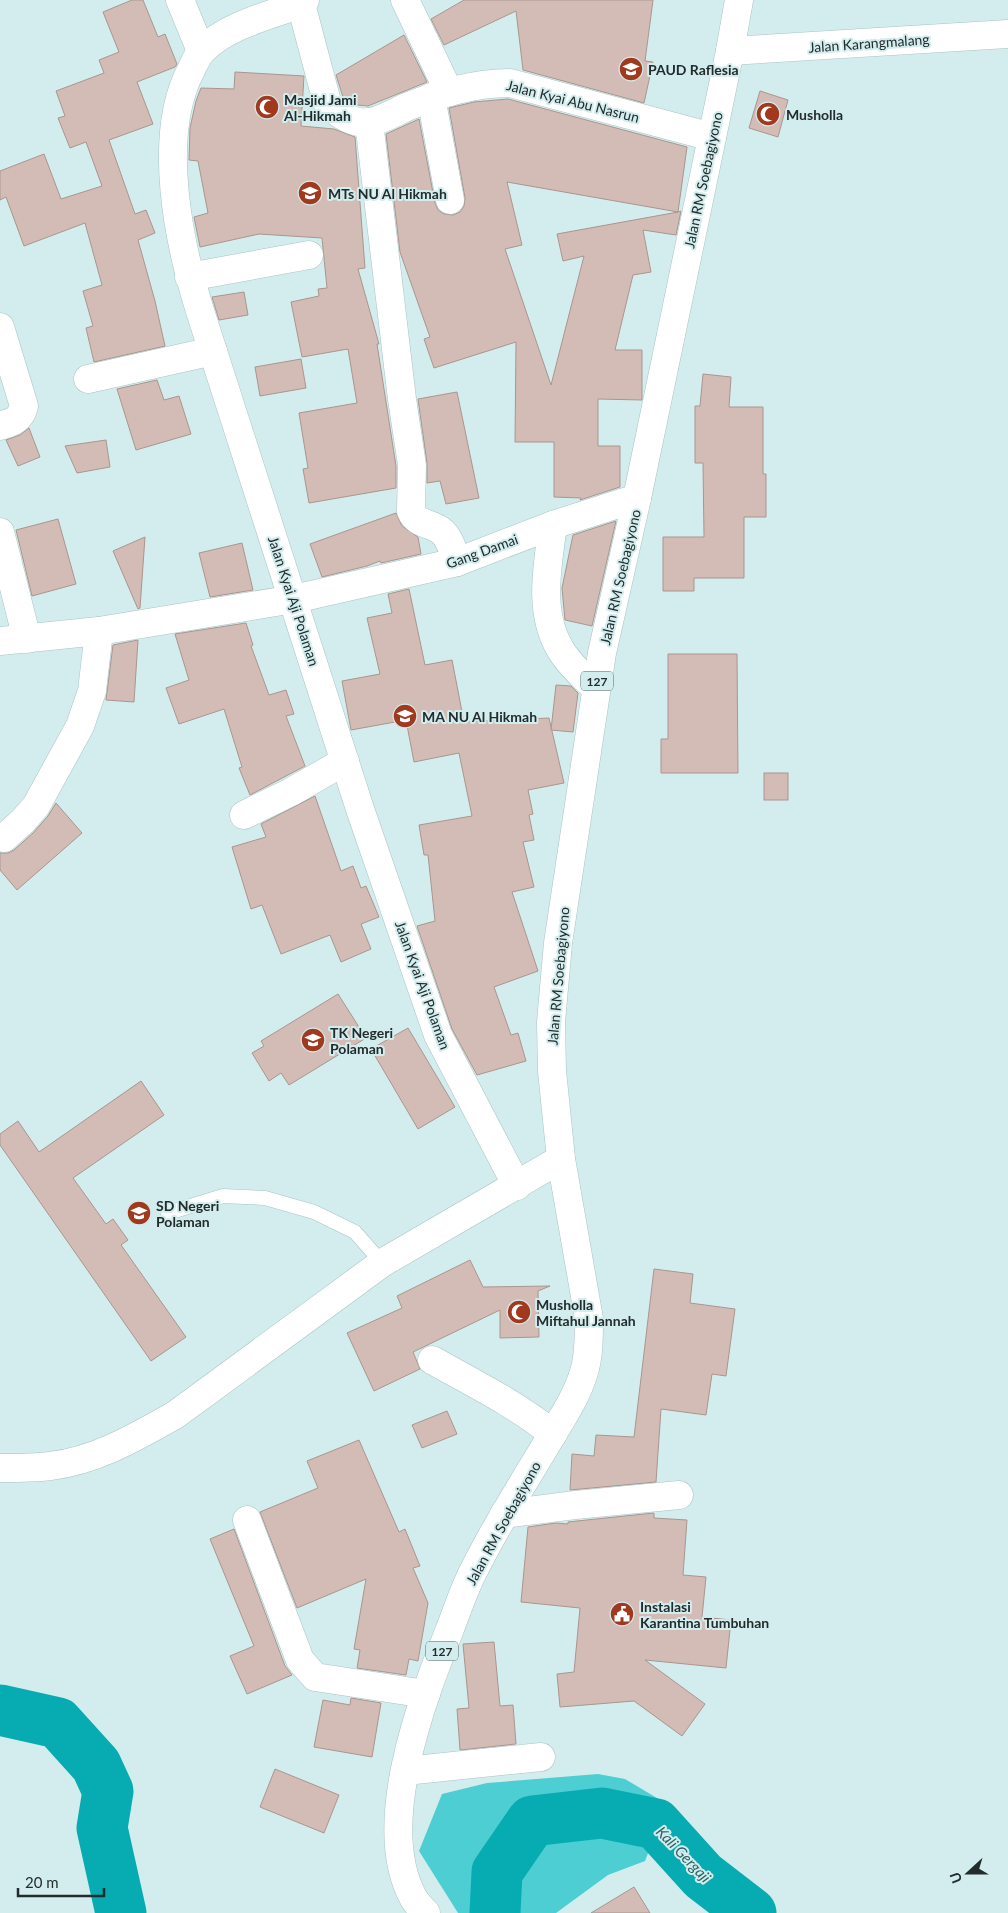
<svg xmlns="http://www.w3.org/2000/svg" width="1008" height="1913" font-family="Lato,sans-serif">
<rect width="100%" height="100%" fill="#d3edee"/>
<polygon fill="#4dced3" points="598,1774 625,1779 667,1804 645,1861 608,1875 556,1913 458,1913 419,1851 442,1794 487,1783"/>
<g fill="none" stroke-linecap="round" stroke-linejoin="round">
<g stroke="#07acb2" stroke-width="51">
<polyline points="0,1710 58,1723 96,1765 108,1791 102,1828 121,1913"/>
<polyline points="495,1913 497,1872 532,1821 602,1813 656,1824 703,1876 751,1913"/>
</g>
</g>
<g fill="#d3bcb6" stroke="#aa958f" fill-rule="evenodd">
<polygon points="132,0 143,0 158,37 165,34 177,64 175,67 137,82 153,124 109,140 135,214 146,210 155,233 138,240 155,301 165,346 94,362 86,328 93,326 83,291 102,285 85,223 24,246 6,197 0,200 0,171 44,154 61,199 102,186 86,142 70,148 58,118 65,116 56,91 104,73 99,60 119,52 103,12"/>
<polygon points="464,0 653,0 645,61 653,62 644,103 523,70 516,11 444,45 431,19"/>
<polygon points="404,35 427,82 368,106 357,105 343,97 336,75"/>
<polygon points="235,72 304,76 301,126 334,129 355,137 365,268 358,269 379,344 377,344 396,466 396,488 309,503 303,469 308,468 299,413 357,403 348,349 302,357 291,302 319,296 318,289 327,288 322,238 259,234 200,247 194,217 208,213 198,161 189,160 190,128 196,101 201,88 234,89"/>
<polygon points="760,91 788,100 778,137 749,128"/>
<path d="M508 99 687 147 678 212 681 211 676 235 643 230 651 272 633 275 615 350H642V400L598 399V446H620V487L580 500 581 498 554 497V442H515L516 342 434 368 424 339 430 337 400 252 386 134 419 119 435 203 438 210 444 214 453 215 460 212 464 206 465 198 449 108 474 102ZM507 182 678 212 557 234 563 261 584 256 551 385 505 249 522 245Z"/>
<polygon points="244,292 248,315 219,320 212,297"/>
<polygon points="301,359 306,388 260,396 255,367"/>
<polygon points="703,374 731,377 729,407 763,407 763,474 766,474 766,517 744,517 744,578 694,578 694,591 663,591 663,537 704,537 703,463 695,463 695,406 700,406"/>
<polygon points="157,380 164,400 179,396 191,434 136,450 117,389"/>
<polygon points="457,392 479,498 446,504 440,481 427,483 427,463 418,399"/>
<polygon points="29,428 40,457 18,466 6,440 20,435"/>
<polygon points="106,440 110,467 77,473 65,446"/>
<polygon points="396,513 402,526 418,537 421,554 381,563 380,561 367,566 322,577 310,544"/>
<polygon points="58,519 76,584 32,596 16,530"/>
<polygon points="616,521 592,626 565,620 562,588 573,535"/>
<polygon points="145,537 140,608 138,609 113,551"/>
<polygon points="242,543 253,590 210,597 199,553"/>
<polygon points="409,589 425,665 452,660 464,722 549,718 564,783 528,790 533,814 529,815 534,840 523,842 534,887 512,892 538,971 494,987 511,1035 518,1033 526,1061 477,1075 452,1029 417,926 435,921 428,855 424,855 419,825 472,816 459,753 414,762 406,720 351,730 342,681 380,674 367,618 392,613 388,594"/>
<polygon points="246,623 253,645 251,646 269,695 286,690 294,714 286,716 305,766 250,795 239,768 242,767 224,709 179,724 166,688 189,680 175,634"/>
<polygon points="138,640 134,702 106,700 113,645"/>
<polygon points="668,654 737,654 738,773 661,773 661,739 668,739"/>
<polygon points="556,685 571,686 578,693 573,732 551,730"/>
<rect x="764" y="773" width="24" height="27"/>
<polygon points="315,796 341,871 353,866 361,888 366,886 379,917 361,924 371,949 341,962 330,935 281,954 262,905 251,909 232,847 266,837 261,824"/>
<polygon points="56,803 82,833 17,890 0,870 0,853 8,853 14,850 33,833 48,816"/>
<polygon points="338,994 366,1038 289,1085 281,1073 269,1081 252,1053 264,1046 261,1041"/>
<polygon points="408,1028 455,1107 418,1129 371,1049"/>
<polygon points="141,1081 164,1115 73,1178 106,1224 113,1219 128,1240 121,1245 186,1337 151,1361 0,1145 0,1134 18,1121 39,1152"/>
<polygon points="470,1260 483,1287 550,1286 538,1291 539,1337 500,1338 500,1310 413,1352 420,1369 374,1391 347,1333 402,1308 397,1296"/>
<polygon points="654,1269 693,1274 690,1303 735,1309 726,1376 712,1374 706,1415 661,1409 656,1482 570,1490 572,1454 594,1456 596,1435 634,1437"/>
<polygon points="447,1411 457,1434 422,1448 412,1425"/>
<polygon points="359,1440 399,1532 405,1529 420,1566 413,1568 428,1603 418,1661 409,1659 406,1675 357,1668 360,1650 354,1649 366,1579 297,1608 260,1512 318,1488 307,1461"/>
<polygon points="654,1513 654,1518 687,1520 683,1575 706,1577 702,1617 731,1620 726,1668 645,1660 705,1704 682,1736 634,1701 560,1707 557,1674 574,1672 580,1608 521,1602 528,1527 556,1523 568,1524 568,1522 577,1521"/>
<polygon points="234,1529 285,1666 292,1675 247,1694 230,1656 254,1646 210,1539"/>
<polygon points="494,1642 500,1706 513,1705 516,1744 460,1750 457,1709 469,1708 463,1644"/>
<polygon points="351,1698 381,1703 372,1757 314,1747 323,1700 350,1705"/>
<polygon points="275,1769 339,1795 324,1833 260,1807"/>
<polygon points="634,1887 650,1913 591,1913"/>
</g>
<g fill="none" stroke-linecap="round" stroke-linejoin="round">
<g stroke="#aac3c4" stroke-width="15">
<polyline id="service" points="168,1213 223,1196 265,1198 314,1212 355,1232 382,1263"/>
</g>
<g stroke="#aac3c4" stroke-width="29">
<g id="minor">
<polyline points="180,0 201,51"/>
<path d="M305 0 301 4C270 15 225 26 202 51 197 56 194 64 191 70 156 136 179 244 200 311L360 809 438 1035 517 1186"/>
<polyline points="405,0 449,92"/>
<path d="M301 4 327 102C336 114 355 125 370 122 383 120 397 111 409 106 442 93 474 83 510 83L712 137"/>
<polyline points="431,97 450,200"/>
<path d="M369 122 402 399 412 465 411 511C416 524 430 523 440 530 450 537 453 551 457 562"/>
<polyline points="189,277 309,255"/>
<path d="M0 327 24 406C21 420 12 422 0 426"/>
<polyline points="88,379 213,351"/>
<path d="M553 525C547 568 537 617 564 655 573 668 585 678 596 689"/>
<polyline points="0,532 27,639"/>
<polyline points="0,641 99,631 294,599 457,562 553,525 637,498"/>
<polyline points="244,815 291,792 345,761"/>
<polyline points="4,838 23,821 36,806 80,726 92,691 99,631"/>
<path d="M432 1360C473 1383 516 1404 553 1434"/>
<path d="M0 1468C17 1468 34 1468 50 1466 95 1461 136 1437 175 1415L382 1263 561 1159"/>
<polyline points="504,1514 575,1505 679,1495"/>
<polyline points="247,1520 300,1660 315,1677 426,1694"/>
<polyline points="405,1771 541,1757"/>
</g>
</g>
<g stroke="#aac3c4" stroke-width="29">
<polyline id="tertiary" points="730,51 1008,34"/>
</g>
<g stroke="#aac3c4" stroke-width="29">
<path id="primary" d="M426 1913C422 1909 417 1904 414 1899 373 1827 422 1700 450 1629 458 1608 465 1586 476 1566 497 1524 522 1485 546 1445 560 1421 576 1399 584 1372 589 1356 589 1336 589 1319L561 1159 552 1071 551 1022 558 943 602 653 637 498 730 51 739 0"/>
</g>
<use href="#service" stroke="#fff" stroke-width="14"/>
<use href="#minor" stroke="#fff" stroke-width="28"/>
<use href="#tertiary" stroke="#fff" stroke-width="28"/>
<use href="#primary" stroke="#fff" stroke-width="28"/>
</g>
<defs>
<g id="school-disc" transform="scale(1.25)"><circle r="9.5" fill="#a1391e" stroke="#d3edee"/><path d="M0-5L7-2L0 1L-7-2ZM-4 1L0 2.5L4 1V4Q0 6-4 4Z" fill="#fff"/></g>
<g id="mosque-disc" transform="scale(1.25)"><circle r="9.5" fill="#a1391e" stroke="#d3edee"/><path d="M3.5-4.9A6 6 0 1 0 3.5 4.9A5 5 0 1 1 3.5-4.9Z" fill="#fff"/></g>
<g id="civic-disc" transform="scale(1.25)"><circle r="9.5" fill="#a1391e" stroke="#d3edee"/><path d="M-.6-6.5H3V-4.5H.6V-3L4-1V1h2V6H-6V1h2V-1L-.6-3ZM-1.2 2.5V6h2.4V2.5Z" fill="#fff"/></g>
</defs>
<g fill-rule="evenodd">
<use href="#school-disc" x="631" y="69"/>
<use href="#mosque-disc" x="267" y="107"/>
<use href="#mosque-disc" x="768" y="114"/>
<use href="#school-disc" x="310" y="193"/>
<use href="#school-disc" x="405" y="716"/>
<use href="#school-disc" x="313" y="1040"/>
<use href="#school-disc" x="139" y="1213"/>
<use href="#mosque-disc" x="519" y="1312"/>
<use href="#civic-disc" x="622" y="1614"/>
</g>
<g text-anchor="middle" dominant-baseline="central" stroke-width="4" stroke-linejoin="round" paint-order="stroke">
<g fill="#d3edee" stroke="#576666" stroke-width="1">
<rect x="581" y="671.5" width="32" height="19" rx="4"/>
<rect x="426" y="1641.5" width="32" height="19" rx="4"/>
</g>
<g font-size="12" font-weight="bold" fill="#222c2c">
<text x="597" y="681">127</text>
<text x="442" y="1651">127</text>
</g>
<g font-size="14" fill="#222c2c" stroke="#d3edee">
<text transform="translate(869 43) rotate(-4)">Jalan Karangmalang</text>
<text transform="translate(573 101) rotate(14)">Jalan Kyai Abu Nasrun</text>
<text transform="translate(703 180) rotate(-78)">Jalan RM Soebagiyono</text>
<text transform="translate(482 551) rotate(-20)">Gang Damai</text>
<text transform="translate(620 577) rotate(-77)">Jalan RM Soebagiyono</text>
<text transform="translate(294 601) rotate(72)">Jalan Kyai Aji Polaman</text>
<text transform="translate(558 976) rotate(-85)">Jalan RM Soebagiyono</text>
<text transform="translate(423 985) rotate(70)">Jalan Kyai Aji Polaman</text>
<text transform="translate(503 1523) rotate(-61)">Jalan RM Soebagiyono</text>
</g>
<g font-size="14" font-weight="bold" fill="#222c2c" stroke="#d3edee" text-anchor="start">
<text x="648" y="69">PAUD Raflesia</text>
<text x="284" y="99">Masjid Jami<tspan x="284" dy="16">Al-Hikmah</tspan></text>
<text x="786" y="114">Musholla</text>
<text x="328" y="193">MTs NU Al Hikmah</text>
<text x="422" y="716">MA NU Al Hikmah</text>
<text x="330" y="1032">TK Negeri<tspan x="330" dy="16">Polaman</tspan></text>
<text x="156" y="1205">SD Negeri<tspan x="156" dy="16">Polaman</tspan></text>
<text x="536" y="1304">Musholla<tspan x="536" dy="16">Miftahul Jannah</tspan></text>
<text x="640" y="1606">Instalasi<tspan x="640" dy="16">Karantina Tumbuhan</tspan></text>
</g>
<g font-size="15" font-style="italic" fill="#2b6264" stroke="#d3edee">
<text transform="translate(684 1854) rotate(46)">Kali Gergaji</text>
</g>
</g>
<g transform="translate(968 1873) rotate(249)" stroke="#d3edee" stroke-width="4" paint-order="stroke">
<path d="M0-4L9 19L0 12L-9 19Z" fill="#222c2c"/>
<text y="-8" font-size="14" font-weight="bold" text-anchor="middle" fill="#222c2c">U</text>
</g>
<path d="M18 1888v8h86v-8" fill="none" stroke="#222c2c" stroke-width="2.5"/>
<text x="25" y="1888" font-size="15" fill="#222c2c" stroke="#d3edee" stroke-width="4" paint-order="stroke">20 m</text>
</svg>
